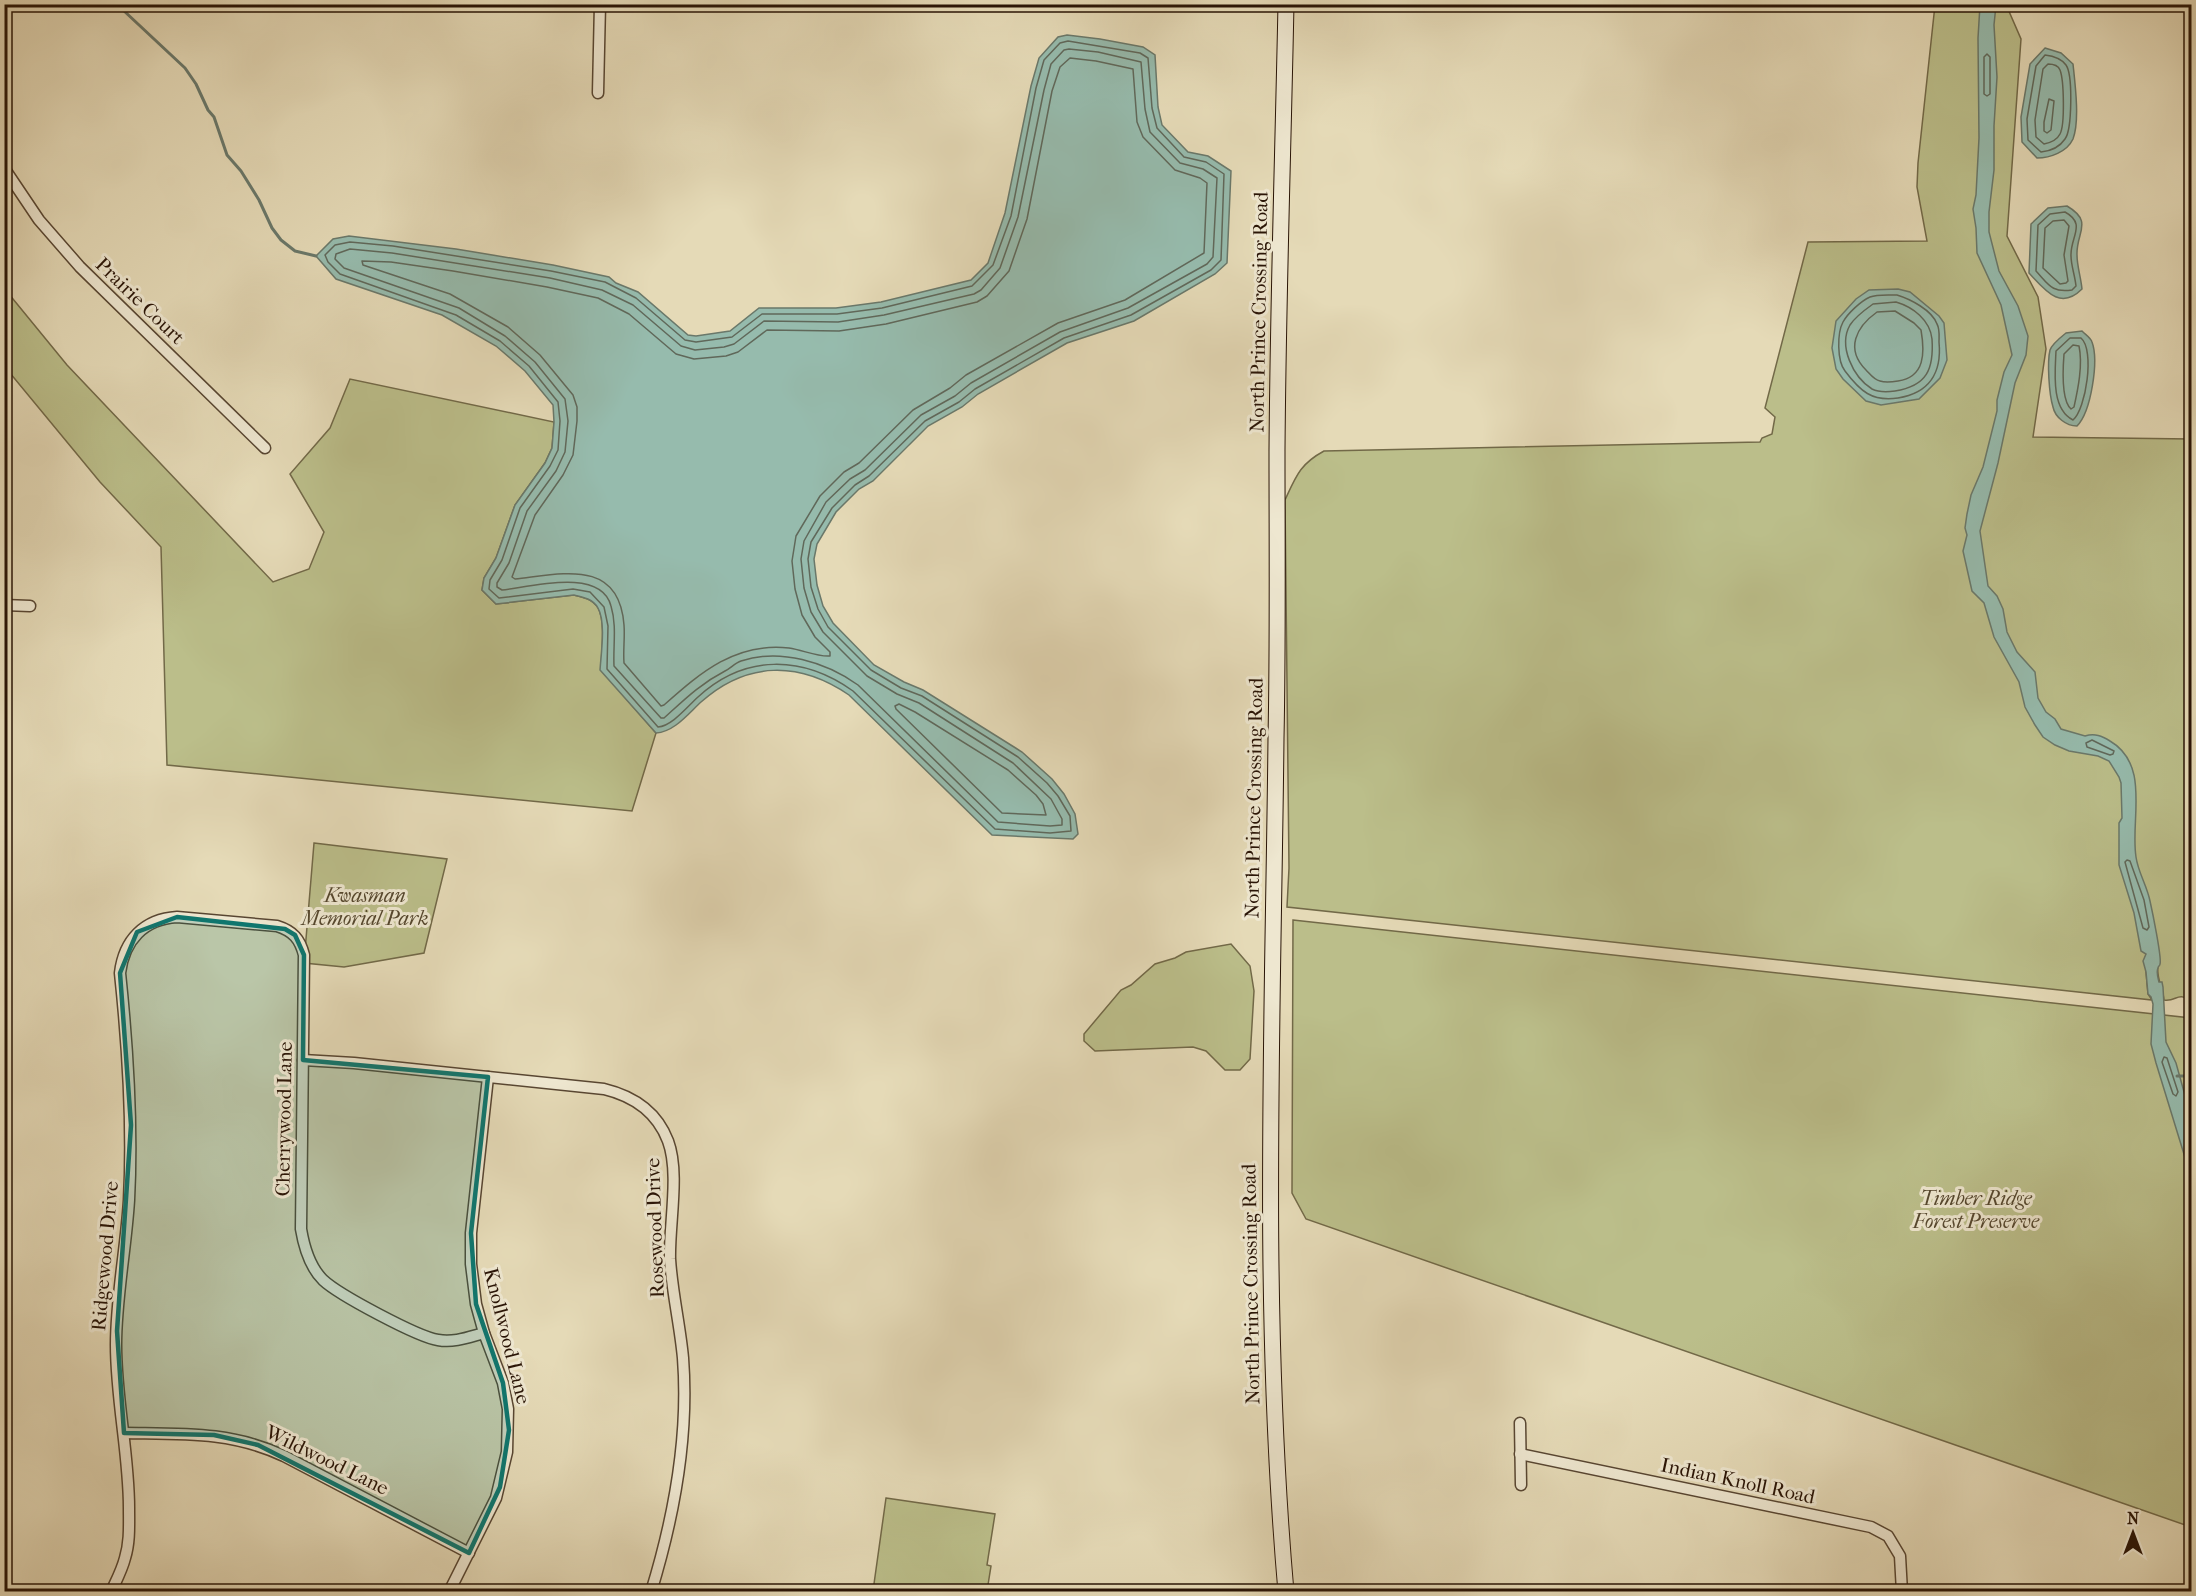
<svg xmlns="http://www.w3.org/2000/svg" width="2196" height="1596" font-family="'IM FELL French Canon',serif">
<rect width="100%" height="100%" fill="#e5dab7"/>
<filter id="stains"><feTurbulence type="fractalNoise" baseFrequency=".00333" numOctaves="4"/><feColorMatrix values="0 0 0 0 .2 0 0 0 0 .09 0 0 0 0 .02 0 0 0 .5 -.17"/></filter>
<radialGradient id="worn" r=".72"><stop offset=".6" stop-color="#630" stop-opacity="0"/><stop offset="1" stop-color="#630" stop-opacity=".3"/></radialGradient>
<g fill="#bbbe8a" stroke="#726948" stroke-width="1.5">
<path d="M1935 5H2008V9L2021 39 2007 236 2038 297 2046 349 2033 437 2191 439V1001C2177 991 2177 1002 2164 1000 2163 988 2156 978 2158 966L2146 972 2148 994 2152 1000 1287 907 1289 868 1285 500C1296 476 1300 464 1324 451L1760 442 1762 438 1772 434 1775 417 1765 408 1808 242 1927 241 1917 187 1918 163Z"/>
<path d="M4 288 67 365 273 582 309 569 324 532 290 474 330 428 350 379 554 422 552 448 545 463 515 505 496 558 484 578 482 590 496 604 574 595C583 597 593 599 598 608 606 622 601 654 601 670L656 733 632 811 167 765 161 547 100 482 5 367Z"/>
<polygon points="314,843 447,859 424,953 344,967 304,963"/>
<polygon points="1293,920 2191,1018 2191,1527 1306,1219 1292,1193"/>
<polygon points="1231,944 1250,966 1254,991 1250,1059 1240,1070 1225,1070 1206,1051 1193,1047 1095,1051 1084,1041 1084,1034 1121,990 1131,985 1155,964 1175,958 1186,952"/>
<polygon points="886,1498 995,1514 987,1565 991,1566 987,1591 873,1591"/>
</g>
<g fill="#96bbad" stroke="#6a786a" stroke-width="1.5">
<path d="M1980 5H1996L1994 25 1997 77 1994 126V170L1989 212V232L1999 271 2018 306 2028 336 2026 355 2015 383 1998 463 1980 531 1988 586 1997 596 2003 609 2007 632 2017 652 2035 672 2038 698 2046 712 2055 719 2061 729 2085 736C2095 733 2102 736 2110 741 2151 765 2130 820 2136 857 2138 872 2147 886 2150 901 2152 910 2162 958 2160 964 2160 966 2158 966 2158 968 2156 972 2158 978 2159 982H2162L2163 987 2166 1042 2176 1063 2191 1117V1177L2156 1063 2151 1044 2153 1004 2151 997 2148 994 2146 972 2143 961 2146 954 2141 951 2134 913 2119 865V823L2122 818 2121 783 2119 777 2109 761 2098 756 2069 751 2055 745 2043 737 2035 725 2025 707 2019 682 1994 637 1984 603 1972 591 1963 551 1967 535 1965 528 1967 514 1971 495 1983 467 1997 411V400L2004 372 2012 355 2001 305 1977 253 1976 228 1973 209 1976 195 1979 138 1978 38Z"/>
<path d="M1067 35 1100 39 1143 47 1155 55 1158 107 1162 125 1188 152 1208 156 1231 171 1227 263 1215 274 1134 321 1067 343 978 394 962 407 928 426 873 481 859 489 836 512 817 544 814 559 817 585 823 606 833 623 874 665 904 682 923 690 1022 752 1052 779 1064 794 1075 814 1078 834 1073 839 992 835 849 695C799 661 747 661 701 702 688 714 674 732 656 733L600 670C601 654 606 622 598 608 593 599 583 597 574 595L496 604 482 590 484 578 496 558 515 505 545 463 552 448 554 422 553 405 525 371 496 346 442 315 336 279 316 256 333 239 349 236 456 249 553 265 609 277 616 283 638 292 688 335 696 336 730 331 759 308H836L881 302 971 280 988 263 1005 213 1031 86 1039 58 1058 37Z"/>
<path d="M2045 48 2061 53 2073 64C2075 83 2080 121 2073 139 2067 152 2050 158 2037 158L2022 142 2021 117 2030 64Z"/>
<path d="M2067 206C2094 222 2076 232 2077 255 2077 266 2081 278 2082 289 2060 311 2045 290 2029 273L2031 224 2048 208Z"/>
<polygon points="1898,289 1910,292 1939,316 1944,323 1947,360 1940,378 1919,399 1881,405 1866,401 1843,379 1836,369 1832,348 1836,321 1856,299 1869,290"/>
<path d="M2082 331C2086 335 2091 338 2092 342 2099 361 2091 412 2077 426 2066 426 2055 417 2053 407 2049 394 2047 362 2050 350 2052 344 2061 337 2066 333Z"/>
</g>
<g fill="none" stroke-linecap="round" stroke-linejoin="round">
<g stroke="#60685a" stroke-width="1.5">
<path d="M1068 41 1140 53 1148 58 1152 108 1157 128 1184 157 1206 162 1224 174 1221 260 1211 270 1131 315 1064 338 975 389 959 402 925 421 869 476 855 485 832 508 811 542 808 559 811 587 818 609 828 627 871 670 901 688 922 696 1018 757 1047 783 1058 796 1070 816 1071 831 1050 833 995 829 853 691C802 655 745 654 698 697 687 707 672 726 658 727L607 669 608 626 604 607 590 592 573 589 499 598 489 589 490 580 502 560 520 508 550 466 558 450 560 421 558 402 529 366 500 341 456 315 340 274 328 262 325 255 335 245 350 242 393 246 551 271 605 282 636 298 685 340 696 342 732 337 762 314H837L882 308 972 286 993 265 1011 216 1036 88 1044 60 1060 43Z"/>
<path d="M1069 49 1098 52 1141 62 1145 109 1150 132 1180 163 1203 169 1217 178 1213 257 1207 264 1128 308 1060 332 971 383 955 396 921 415 865 470 850 479 826 502 804 541 801 559 804 588 811 612 823 632 867 676 897 694 919 703 1013 763 1051 799 1062 819V825L1050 826 998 822 858 685C826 662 780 648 741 661 735 663 731 668 725 671 700 684 685 699 664 718H661L614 666C613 646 617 626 611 606 601 567 530 587 502 590L497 587V583L509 563 527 511 556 471 565 452 568 421 565 399 535 362 505 336 459 308 344 268 335 259 336 254 350 249 392 253 550 278 602 290 633 305 681 346 695 350 724 347 734 344 764 321 838 322 884 315 974 294 981 290 1000 268 1018 217 1044 90 1051 64 1064 50Z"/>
<polygon points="1987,54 1990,57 1990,94 1987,96 1984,94 1984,57"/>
<path d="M2045 55C2053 56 2061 58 2066 65 2073 75 2072 130 2065 139 2059 148 2051 151 2041 152L2028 140 2027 119 2036 66Z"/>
<path d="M1070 58 1096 61 1133 69 1137 122 1143 137 1175 170 1200 178 1207 183 1204 253 1125 300 1058 323 966 375 950 388 913 410 859 463 844 472 820 496 796 536 792 561 795 589 802 615 815 637 830 652V656C817 657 803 650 789 648 736 642 701 672 664 705L661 706 624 663C623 650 625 638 624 625 619 558 562 574 515 579L512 577 535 515 563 475 573 455 577 421V407L573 395 540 355 508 327 450 294 363 265 362 261 391 262 453 271 547 287 598 298 629 314 676 354 694 359 726 356 738 352 767 330 839 331 886 324 977 302 987 296 1009 271 1027 219 1052 91 1060 67Z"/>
<path d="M2048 64C2052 64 2058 65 2060 70 2064 80 2065 125 2060 134 2057 140 2049 143 2044 144L2036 137 2035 120 2043 69Z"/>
<polygon points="2049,99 2054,101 2051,130 2047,133 2044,131 2044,122"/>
<path d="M2065 212C2087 224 2070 237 2071 256 2071 265 2075 276 2076 286L2072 290C2052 293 2049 285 2036 271L2038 225 2050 214Z"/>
<polygon points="2064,220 2069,226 2064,255 2068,281 2066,283 2060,284 2043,268 2045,228 2053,221"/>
<path d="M1897 295C1910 299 1932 310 1937 324 1940 329 1939 337 1939 342 1942 373 1929 393 1898 398 1872 402 1860 391 1845 371 1837 361 1837 333 1843 322 1848 313 1861 301 1870 297 1877 294 1889 295 1897 295Z"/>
<path d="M1896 302C1913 307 1930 320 1932 339 1934 369 1927 386 1895 391 1888 392 1878 392 1872 389 1853 377 1838 346 1850 325 1855 317 1866 309 1873 304Z"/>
<path d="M1895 311 1914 323 1921 330C1925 353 1925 377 1898 381 1892 382 1886 383 1880 381 1874 380 1870 374 1866 370 1845 349 1856 327 1877 312Z"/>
<path d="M2070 338H2081C2095 350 2086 409 2073 420 2051 409 2055 373 2056 351Z"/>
<path d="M2073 345 2079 346C2083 365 2078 389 2074 407L2071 409C2061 400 2063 367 2064 354Z"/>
<polygon points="899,704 915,712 1008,770 1036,795 1043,804 1046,815 1002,813 896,709 895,706"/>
<polygon points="2092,740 2114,751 2113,754 2110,755 2087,747 2086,743"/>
<polygon points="2127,860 2130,861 2144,900 2149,927 2147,930 2143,928 2125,862"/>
<polygon points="2164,1057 2167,1058 2178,1092 2176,1096 2173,1094 2162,1062"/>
</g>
<g stroke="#6a786a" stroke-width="3">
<polyline points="115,4 123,10 185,68 196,84 208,110 214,117 227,155 241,171 259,200 272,228 281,240 295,251 316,256"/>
<polyline points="2177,1076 2192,1076"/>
</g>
<g stroke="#584632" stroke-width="13">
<g id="street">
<polyline points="598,93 600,4"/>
<polyline points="4,168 39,220 80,267 265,448"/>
<polyline points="4,605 30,606"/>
<path d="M303 1060 354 1063 604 1089C633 1096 657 1112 668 1141 680 1173 669 1224 670 1259 672 1292 680 1325 683 1358 689 1436 674 1517 651 1592"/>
<polyline points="1520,1423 1521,1485"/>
<path d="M124 1433C181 1434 231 1431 284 1456L469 1553"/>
<polyline points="1520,1454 1871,1527 1888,1536 1900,1556 1902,1592"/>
<path d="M111 1592C116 1581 122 1570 125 1558 130 1542 129 1525 129 1508 129 1454 116 1400 116 1345 116 1297 126 1249 129 1200 133 1124 128 1049 120 973 124 940 144 919 177 917L277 926C293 931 300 939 304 955L301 1229C304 1247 310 1267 323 1280 339 1295 418 1337 438 1340 454 1343 469 1337 484 1333"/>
<polyline points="449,1592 496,1498 507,1452 508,1409 503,1383 484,1333 476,1304 471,1264 471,1233 488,1077"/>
</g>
</g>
<g stroke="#291406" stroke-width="17">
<path id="secondary" d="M1286 4C1283 153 1278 302 1277 451 1277 547 1278 643 1276 738 1273 1023 1261 1307 1286 1592"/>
</g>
<use href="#street" stroke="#eee7d0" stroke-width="10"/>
<use href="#secondary" stroke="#eee7d0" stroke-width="15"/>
</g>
<path fill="#0f766e" fill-opacity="0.2" stroke="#0f766e" stroke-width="4.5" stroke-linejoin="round" d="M177 917 285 929 295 935 304 955 303 1060 488 1077 471 1233 476 1304 503 1383 509 1430 500 1487 469 1553 258 1445 214 1435 124 1433 117 1331 131 1125 120 973 137 932Z"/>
<g text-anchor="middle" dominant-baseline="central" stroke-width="6" stroke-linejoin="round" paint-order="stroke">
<g font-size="20" fill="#291406" stroke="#eee7d0">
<text transform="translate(140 301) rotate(44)">Prairie Court</text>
<text transform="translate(1259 312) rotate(-89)">North Prince Crossing Road</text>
<text transform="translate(1254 798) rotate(-89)">North Prince Crossing Road</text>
<text transform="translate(284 1119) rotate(-89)">Cherrywood Lane</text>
<text transform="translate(655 1228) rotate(-92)">Rosewood Drive</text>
<text transform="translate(105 1256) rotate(-85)">Ridgewood Drive</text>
<text transform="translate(1251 1284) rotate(-91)">North Prince Crossing Road</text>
<text transform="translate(507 1336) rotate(76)">Knollwood Lane</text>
<text transform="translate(327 1460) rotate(26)">Wildwood Lane</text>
<text transform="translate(1738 1481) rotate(12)">Indian Knoll Road</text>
</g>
<g font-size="20" font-style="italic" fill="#55472e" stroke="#eee7d0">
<text x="365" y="895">Kwasman<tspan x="365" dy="23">Memorial Park</tspan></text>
<text x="1976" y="1198">Timber Ridge<tspan x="1976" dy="23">Forest Preserve</tspan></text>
</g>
</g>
<rect width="2196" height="1596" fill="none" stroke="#e5dab7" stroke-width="24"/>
<rect x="6" y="6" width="2184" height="1584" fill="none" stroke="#291406" stroke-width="3"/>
<rect x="12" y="12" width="2172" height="1572" fill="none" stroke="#291406" stroke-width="1.5"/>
<g transform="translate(2133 1533)" stroke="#eee7d0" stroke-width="4.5" paint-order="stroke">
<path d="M0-4.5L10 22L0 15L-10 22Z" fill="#291406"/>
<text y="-9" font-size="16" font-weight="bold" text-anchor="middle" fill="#291406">N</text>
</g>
<rect width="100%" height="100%" filter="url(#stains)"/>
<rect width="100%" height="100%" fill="url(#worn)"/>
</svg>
